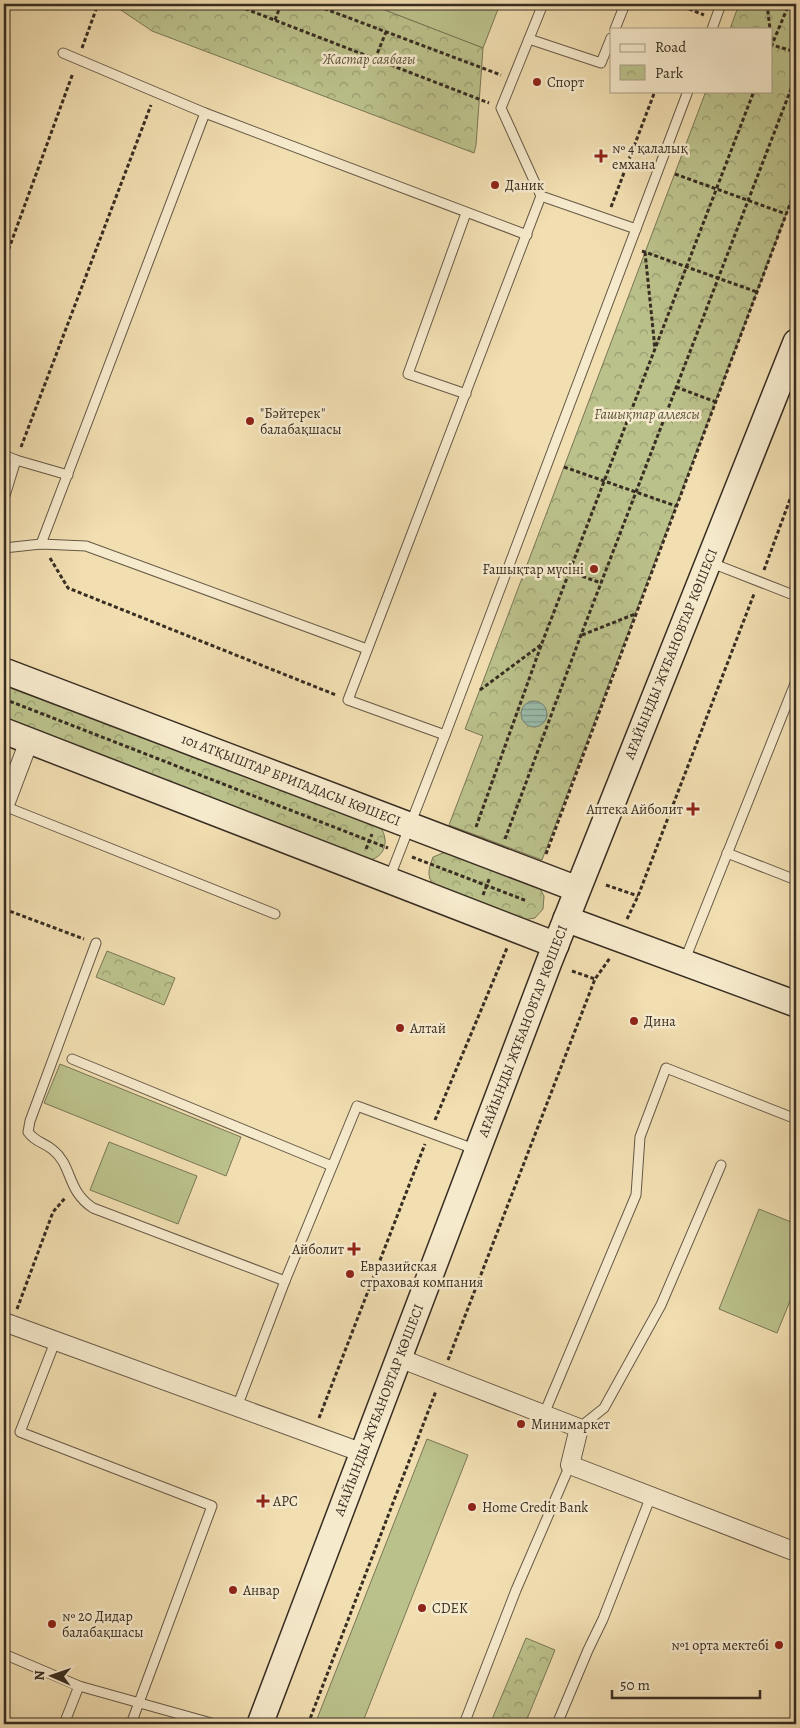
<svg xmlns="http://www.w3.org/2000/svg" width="800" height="1728" font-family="Alegreya,serif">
<defs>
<pattern id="park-crowns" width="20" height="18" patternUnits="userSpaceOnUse" patternTransform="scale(1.25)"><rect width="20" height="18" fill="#bbc18b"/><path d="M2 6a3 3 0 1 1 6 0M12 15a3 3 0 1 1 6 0" fill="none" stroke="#999d71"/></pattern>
<pattern id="water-rules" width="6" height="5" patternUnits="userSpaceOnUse" patternTransform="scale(1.25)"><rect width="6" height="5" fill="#9bbcab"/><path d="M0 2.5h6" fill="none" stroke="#7f998b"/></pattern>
</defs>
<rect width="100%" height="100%" fill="#f1deb1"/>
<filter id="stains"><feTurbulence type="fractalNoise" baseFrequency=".004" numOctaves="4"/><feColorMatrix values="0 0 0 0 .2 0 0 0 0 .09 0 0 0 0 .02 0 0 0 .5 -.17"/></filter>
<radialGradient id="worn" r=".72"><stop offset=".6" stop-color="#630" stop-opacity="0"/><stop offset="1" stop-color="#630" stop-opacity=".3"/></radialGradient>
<g fill="#bbc18b" stroke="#7a7756">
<polygon points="369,4 500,4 483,48"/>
<polygon points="60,1064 241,1137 226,1176 44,1103"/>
<polygon points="109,1142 197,1176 178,1224 90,1190"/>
<polygon points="759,1209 796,1224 796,1286 777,1333 719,1309"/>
<polygon points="427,1439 468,1455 362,1724 315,1724"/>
</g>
<g fill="url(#park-crowns)" stroke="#7a7756">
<polygon points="112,4 369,4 483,48 476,145 474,153 152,31"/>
<polygon points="739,4 796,4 796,188 542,860 449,825 483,736 465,729 706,91 771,91 771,29 730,29"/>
<path d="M4 681 378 824C391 839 386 859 365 861L4 721Z"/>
<path d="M448 851 538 885 544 896 543 909 535 918 523 920 434 886C426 876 429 868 433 857Z"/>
<polygon points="107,951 175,978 164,1005 96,977"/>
<polygon points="526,1638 555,1650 525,1724 490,1724"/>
</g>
<circle fill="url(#water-rules)" stroke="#738374" cx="534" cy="714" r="13"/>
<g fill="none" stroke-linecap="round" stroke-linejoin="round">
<g stroke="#665946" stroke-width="11">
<g id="lane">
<polyline points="615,29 625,4"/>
<polyline points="712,29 721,4"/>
<polyline points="529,39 601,63 611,38"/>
<polyline points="63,53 205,113 527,235"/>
<polyline points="541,196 636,229"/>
<polyline points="466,213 408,374 466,394"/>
<polyline points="4,455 16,460 4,499"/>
<polyline points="16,460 68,475"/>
<polyline points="41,544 205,113"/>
<polyline points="4,548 41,544 86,546 367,649"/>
<polyline points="709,562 796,596"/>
<polyline points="445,735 348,700 541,196 501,108 543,4"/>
<polyline points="4,806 275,914"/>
<polyline points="727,853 796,880"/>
<polyline points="389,879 445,735 688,91"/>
<path d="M96 943 30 1121 28 1132C36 1143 44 1142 53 1150 73 1166 66 1190 93 1208L285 1281"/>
<polyline points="684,962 796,681"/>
<polyline points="72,1059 332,1166"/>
<polyline points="55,1342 20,1432 212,1506 131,1724"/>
<polyline points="237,1407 285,1281 357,1106 477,1150"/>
<polyline points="544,1414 636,1195 640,1137 666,1068 796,1119"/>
<polyline points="579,1428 604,1408 661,1305 721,1165"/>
<polyline points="4,1654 79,1686 215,1724"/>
<polyline points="64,1724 79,1686"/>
<polyline points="464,1724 516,1590 570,1465"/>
<polyline points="557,1724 588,1650 603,1619 651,1496"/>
</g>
</g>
<g stroke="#665946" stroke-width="20">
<g id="street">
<polyline points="4,807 29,741"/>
<polyline points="4,1322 363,1453"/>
<polyline points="399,1358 579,1428 570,1465 796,1552"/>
</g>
</g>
<g stroke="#382d22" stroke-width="28">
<g id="secondary">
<polyline points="4,671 577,889"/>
<polyline points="4,731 556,945"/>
<polyline points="566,919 796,1004"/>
<polyline points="260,1724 549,962 796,342"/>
</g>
</g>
<g stroke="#382d22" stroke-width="3" stroke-dasharray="4 2.5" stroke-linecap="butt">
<polyline points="233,4 489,103"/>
<polyline points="312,4 501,75"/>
<polyline points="689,4 687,8 704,15"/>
<polyline points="767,4 770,29"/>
<polyline points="275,20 281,4"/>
<polyline points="771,36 772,45 796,52"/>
<polyline points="771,47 789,4"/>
<polyline points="82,48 98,4"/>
<polyline points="375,59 386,32"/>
<polyline points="675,174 786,214"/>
<polyline points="611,207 655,91"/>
<polyline points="642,251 757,292"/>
<polyline points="645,252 655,349"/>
<polyline points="4,262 73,73"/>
<polyline points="676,387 716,402"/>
<polyline points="21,447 151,105"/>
<polyline points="796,457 792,467 796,469"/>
<polyline points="564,467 676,506"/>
<polyline points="50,558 68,588 336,695"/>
<polyline points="764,570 796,483"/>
<polyline points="570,572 601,583"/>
<polyline points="582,635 635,614"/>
<polyline points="480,690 542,644"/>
<polyline points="4,699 388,848"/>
<polyline points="476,827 542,643 754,91"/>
<polyline points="505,839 581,635 796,76"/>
<polyline points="366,849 372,834"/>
<polyline points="546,854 796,188"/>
<polyline points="412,857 527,901"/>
<polyline points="606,885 638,896"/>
<polyline points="483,895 490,877"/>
<polyline points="4,909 84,939"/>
<polyline points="627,919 638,896 754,594"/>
<polyline points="572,971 595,979"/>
<polyline points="435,1120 507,948"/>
<polyline points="17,1309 53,1212 65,1198"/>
<polyline points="448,1360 595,979 610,958"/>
<polyline points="319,1418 425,1144"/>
<polyline points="308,1724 436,1391"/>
</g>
<use href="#lane" stroke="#f6eacc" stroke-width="9"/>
<use href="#street" stroke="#f6eacc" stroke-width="18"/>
<use href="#secondary" stroke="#f6eacc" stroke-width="25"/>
</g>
<g fill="#8f2418" stroke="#f6eacc" stroke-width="2">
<circle cx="537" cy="82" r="5"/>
<path d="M598.5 148.5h5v5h5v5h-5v5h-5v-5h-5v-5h5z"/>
<circle cx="495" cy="185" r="5"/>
<circle cx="250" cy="421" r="5"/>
<circle cx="594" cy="569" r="5"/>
<path d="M690.5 801.5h5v5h5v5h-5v5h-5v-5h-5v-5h5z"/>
<circle cx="634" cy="1021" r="5"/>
<circle cx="400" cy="1028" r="5"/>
<path d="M351.5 1241.5h5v5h5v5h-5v5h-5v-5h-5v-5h5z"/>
<circle cx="350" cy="1274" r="5"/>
<circle cx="521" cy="1424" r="5"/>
<path d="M260.5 1493.5h5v5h5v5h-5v5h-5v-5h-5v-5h5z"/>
<circle cx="472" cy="1507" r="5"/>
<circle cx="233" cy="1590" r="5"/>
<circle cx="422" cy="1608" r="5"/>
<circle cx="52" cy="1624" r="5"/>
<circle cx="779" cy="1645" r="5"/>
</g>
<g text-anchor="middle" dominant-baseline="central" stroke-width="5" stroke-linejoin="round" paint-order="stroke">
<g font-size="14" font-style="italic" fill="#59523c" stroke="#f6eacc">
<text x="369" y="59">Жастар саябағы</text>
<text x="647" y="414">Ғашықтар аллеясы</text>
</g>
<g font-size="14" fill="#382d22" stroke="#f6eacc" text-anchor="start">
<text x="547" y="82">Спорт</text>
<text x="612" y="148">№ 4 қалалық<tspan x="612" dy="16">емхана</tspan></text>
<text x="505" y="185">Даник</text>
<text x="260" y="413">"Бәйтерек"<tspan x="260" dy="16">балабақшасы</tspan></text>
<text x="584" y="569" text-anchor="end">Ғашықтар мүсіні</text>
<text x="683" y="809" text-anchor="end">Аптека Айболит</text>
<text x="644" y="1021">Дина</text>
<text x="410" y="1028">Алтай</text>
<text x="344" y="1249" text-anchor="end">Айболит</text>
<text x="360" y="1266">Евразийская<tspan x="360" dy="16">страховая компания</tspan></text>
<text x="531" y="1424">Минимаркет</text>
<text x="273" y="1501">АРС</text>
<text x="482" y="1507">Home Credit Bank</text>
<text x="243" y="1590">Анвар</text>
<text x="432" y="1608">CDEK</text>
<text x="62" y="1616">№ 20 Дидар<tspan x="62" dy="16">балабақшасы</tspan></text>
<text x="769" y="1645" text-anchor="end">№1 орта мектебі</text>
</g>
<g font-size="14" fill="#382d22" stroke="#f6eacc">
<text transform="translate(671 654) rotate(-68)">АҒАЙЫНДЫ ЖҰБАНОВТАР КӨШЕСІ</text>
<text transform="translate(291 780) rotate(21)">101 АТҚЫШТАР БРИГАДАСЫ КӨШЕСІ</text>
<text transform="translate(523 1031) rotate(-69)">АҒАЙЫНДЫ ЖҰБАНОВТАР КӨШЕСІ</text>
<text transform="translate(379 1410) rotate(-69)">АҒАЙЫНДЫ ЖҰБАНОВТАР КӨШЕСІ</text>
</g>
</g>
<rect width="800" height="1728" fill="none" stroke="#f1deb1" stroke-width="20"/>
<rect x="5" y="5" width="790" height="1718" fill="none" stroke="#382d22" stroke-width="2.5"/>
<rect x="10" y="10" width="780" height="1708" fill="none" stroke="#382d22"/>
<rect x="610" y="28" width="162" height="65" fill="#f6eacc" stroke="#aa9e88"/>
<rect x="620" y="44" width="25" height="8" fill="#f6eacc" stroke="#aa9e88"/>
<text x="655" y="52" font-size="15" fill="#382d22">Road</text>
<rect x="620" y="65" width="25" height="15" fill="url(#park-crowns)" stroke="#aa9e88"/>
<text x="655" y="78" font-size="15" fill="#382d22">Park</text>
<g transform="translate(52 1676) rotate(272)" stroke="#f6eacc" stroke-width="4" paint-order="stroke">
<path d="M0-4L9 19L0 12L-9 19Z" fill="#382d22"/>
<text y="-8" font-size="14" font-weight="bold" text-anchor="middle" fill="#382d22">N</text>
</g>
<path d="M612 1690v8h148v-8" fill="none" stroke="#382d22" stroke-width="2.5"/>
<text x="620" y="1690" font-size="15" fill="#382d22" stroke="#f6eacc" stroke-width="4" paint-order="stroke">50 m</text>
<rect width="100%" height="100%" filter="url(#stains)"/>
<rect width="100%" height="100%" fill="url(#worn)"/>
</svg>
